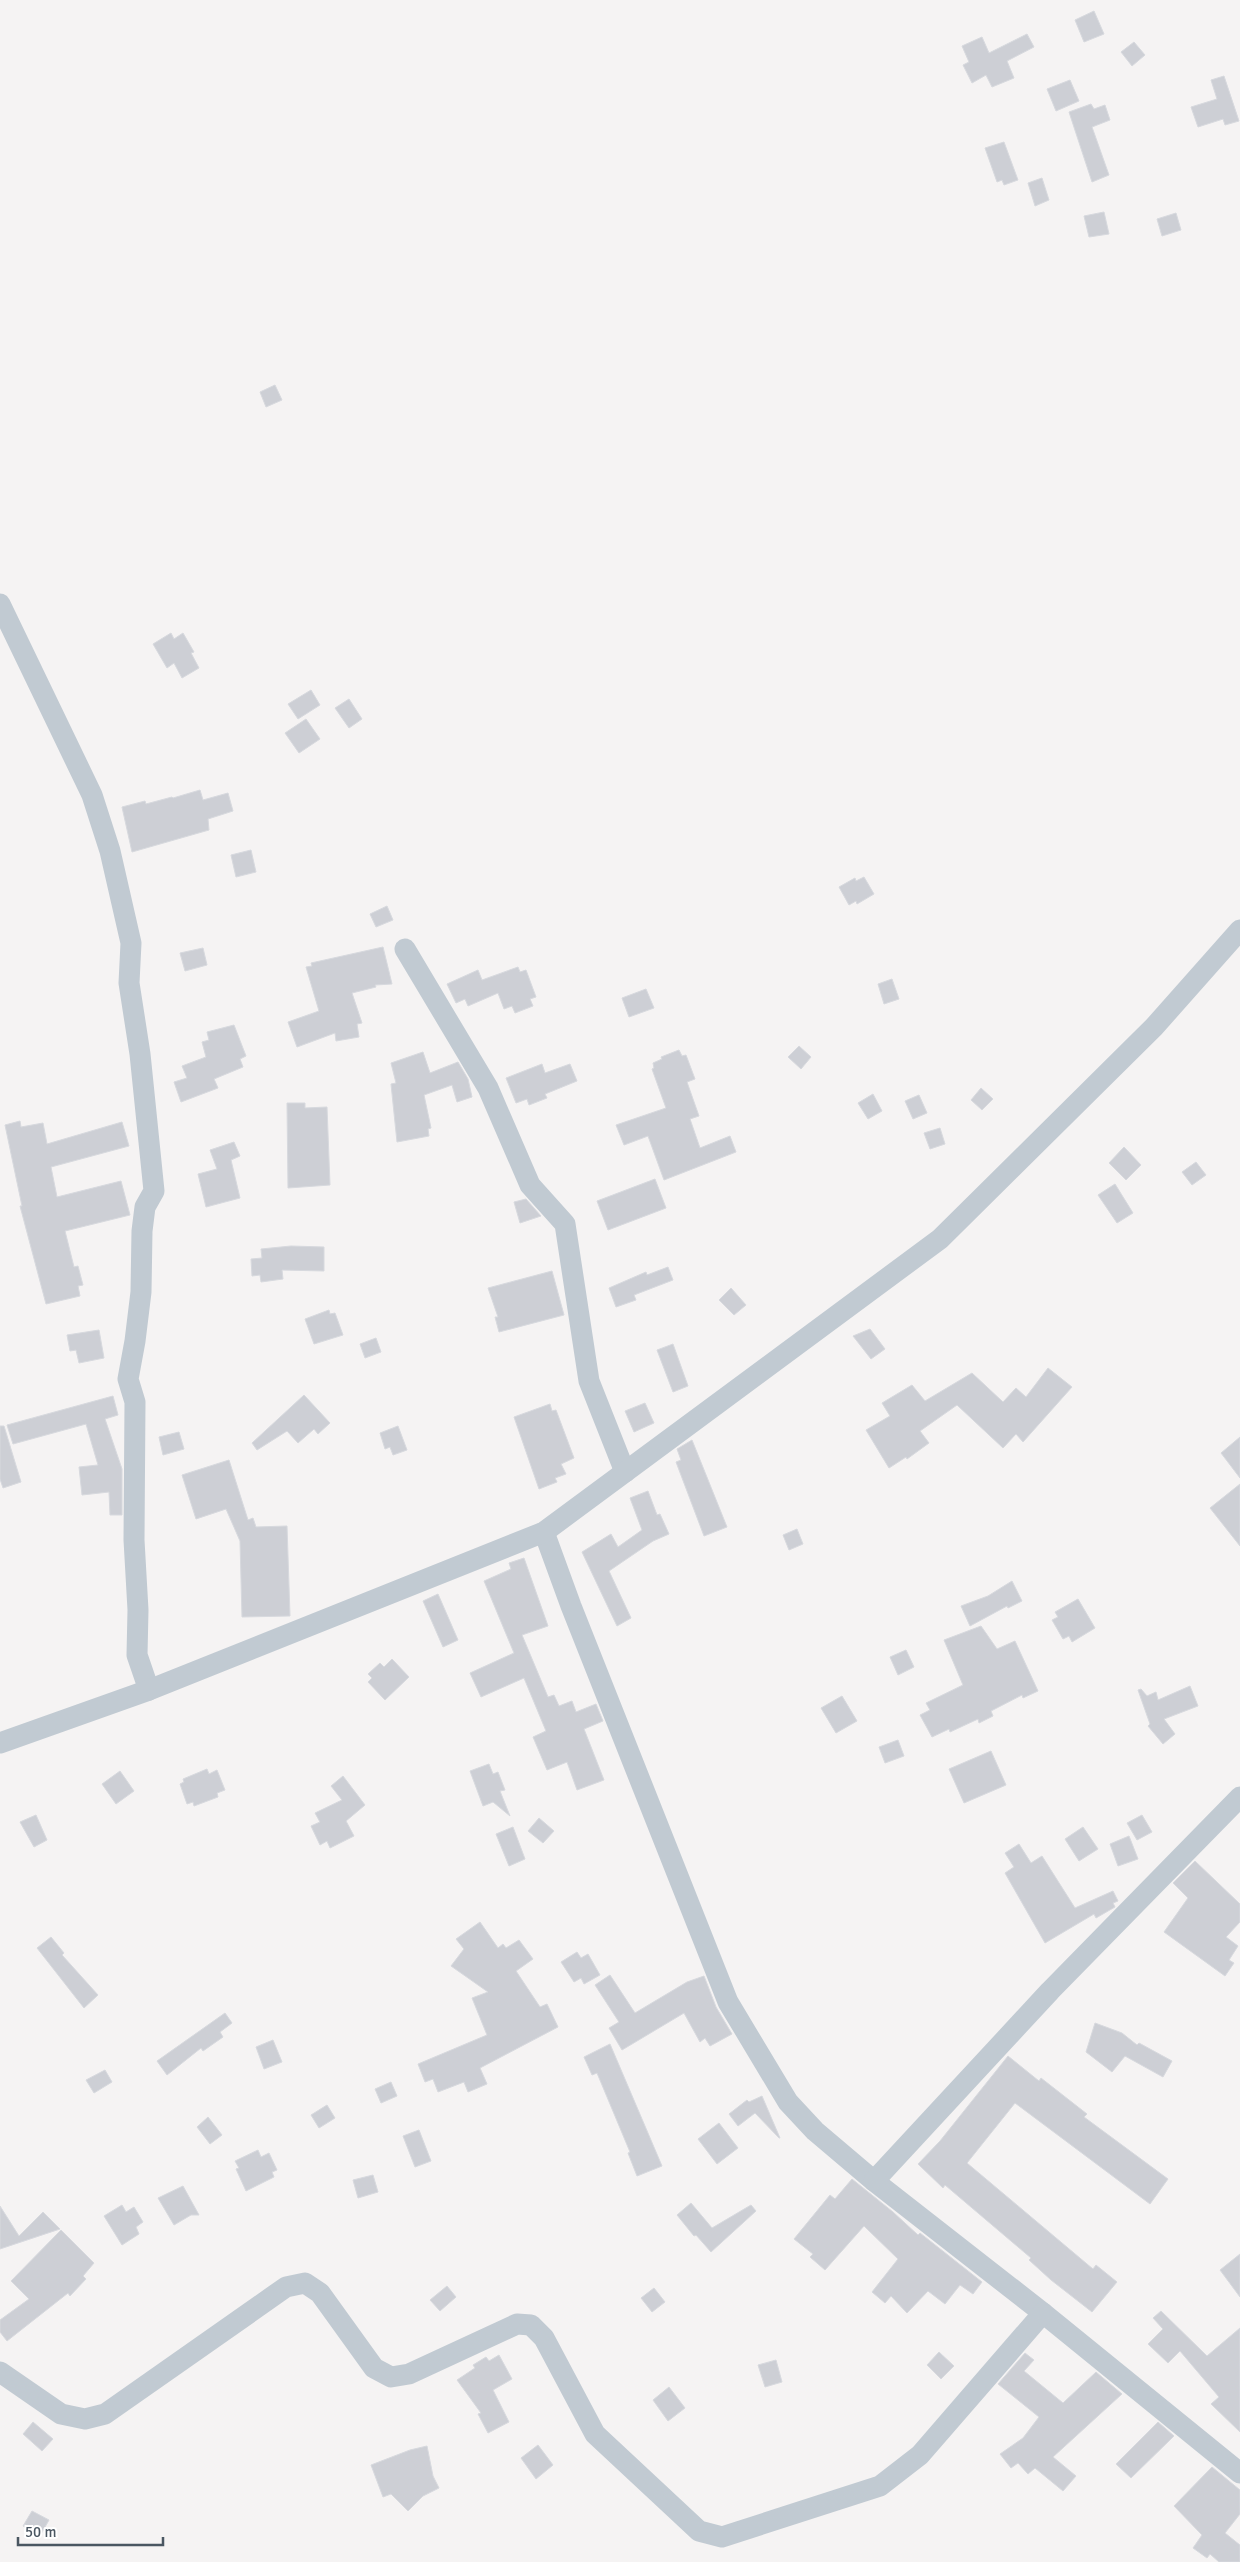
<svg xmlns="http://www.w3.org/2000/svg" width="1240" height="2562" font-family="Signika,sans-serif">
<rect width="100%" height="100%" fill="#f5f3f3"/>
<g fill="#cdcfd5" stroke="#d7d9de">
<polygon points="1094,11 1104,34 1084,42 1075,20"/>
<polygon points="1027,34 1034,47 1007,61 1014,78 992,87 986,75 972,83 963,65 969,62 962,46 982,37 989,53"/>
<polygon points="1134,42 1145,55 1132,66 1121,52"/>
<polygon points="1224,76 1239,121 1225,125 1223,119 1198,127 1191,107 1217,99 1211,80"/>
<polygon points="1070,80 1079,101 1056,111 1047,89"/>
<polygon points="1091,104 1094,109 1105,105 1110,120 1092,127 1109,175 1092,182 1069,112"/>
<polygon points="1004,142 1018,180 1004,185 1002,180 997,182 985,148"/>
<polygon points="1042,178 1049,200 1035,206 1028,183"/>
<polygon points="1104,212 1109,234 1089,237 1084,216"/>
<polygon points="1176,213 1181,230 1162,236 1157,219"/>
<polygon points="275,385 282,400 266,407 260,392"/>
<polygon points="171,633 174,639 183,633 194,652 191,653 199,668 182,678 174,663 167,668 153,644"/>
<polygon points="311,690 320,705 298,719 288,704"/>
<polygon points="349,699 362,719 349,728 335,708"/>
<polygon points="306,719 320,739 299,753 285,733"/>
<polygon points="200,790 203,800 228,793 233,811 208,819 209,830 132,852 122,807 145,801 146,804 172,797 173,798"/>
<polygon points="251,850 256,872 236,877 231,855"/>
<polygon points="864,877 874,894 857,904 856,901 849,905 839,887 855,878 856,881"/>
<polygon points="387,906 393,920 376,927 370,914"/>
<polygon points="383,947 392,984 375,985 376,987 352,993 362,1023 357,1024 359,1037 336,1041 335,1033 297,1047 288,1022 319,1011 306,967 312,966 311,963"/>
<polygon points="203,948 207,965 185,971 180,953"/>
<polygon points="518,967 520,972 526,970 536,997 530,999 533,1006 515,1013 512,1006 504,1009 498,993 468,1006 465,999 456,1003 447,984 478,970 482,980"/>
<polygon points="892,979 899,999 884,1004 878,984"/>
<polygon points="646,989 654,1008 629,1017 622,998"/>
<polygon points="234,1025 246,1056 240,1059 243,1067 214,1079 218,1088 181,1102 174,1082 187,1078 182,1066 206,1057 202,1042 209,1040 207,1032"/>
<polygon points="799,1046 811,1057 801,1069 788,1057"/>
<polygon points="679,1050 682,1056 686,1055 695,1079 687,1082 699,1116 690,1119 700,1148 730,1136 736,1152 664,1180 648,1136 624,1145 616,1125 666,1108 652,1069 654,1068 653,1063 662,1059 661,1057"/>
<polygon points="423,1052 430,1073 458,1062 468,1079 472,1097 457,1102 452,1085 424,1095 431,1128 428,1129 429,1136 397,1142 391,1084 396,1083 391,1063"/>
<polygon points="542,1064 545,1073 570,1064 577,1081 545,1094 547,1098 529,1105 527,1099 516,1103 506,1078"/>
<polygon points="981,1088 993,1099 982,1110 971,1100"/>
<polygon points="873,1094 882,1111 868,1119 858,1103"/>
<polygon points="919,1095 927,1113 913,1119 905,1101"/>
<polygon points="287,1103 305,1103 305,1108 327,1107 330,1185 288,1188"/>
<polygon points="20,1121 21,1127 43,1123 47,1144 122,1122 129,1146 51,1167 57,1197 121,1181 130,1215 65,1231 74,1267 78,1266 83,1285 78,1286 80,1296 46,1304 20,1206 22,1206 5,1125"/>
<polygon points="940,1128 945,1144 930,1149 924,1133"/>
<polygon points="234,1142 240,1156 231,1160 240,1198 206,1207 198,1174 217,1169 210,1150"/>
<polygon points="1124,1147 1141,1165 1126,1180 1109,1163"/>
<polygon points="1196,1162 1206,1175 1192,1185 1182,1172"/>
<polygon points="655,1179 666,1208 608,1230 597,1201"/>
<polygon points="1115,1184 1133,1213 1117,1223 1098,1195"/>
<polygon points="526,1199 541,1216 520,1223 514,1202"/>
<polygon points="291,1246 324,1247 324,1271 282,1270 283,1279 261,1282 260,1275 252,1276 251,1259 262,1258 261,1249"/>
<polygon points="668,1267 673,1280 634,1295 636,1300 616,1307 609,1288 646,1272 647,1275"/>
<polygon points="552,1271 564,1315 499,1332 495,1317 498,1317 488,1288"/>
<polygon points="731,1288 746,1305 734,1315 719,1300"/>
<polygon points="329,1310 330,1314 335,1313 343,1335 314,1344 305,1319"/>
<polygon points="870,1329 885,1349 871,1359 853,1336"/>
<polygon points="99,1330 104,1358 79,1363 76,1350 70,1351 67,1335"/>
<polygon points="376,1338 381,1352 365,1358 360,1344"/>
<polygon points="673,1344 688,1386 673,1392 657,1350"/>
<polygon points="1048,1368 1072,1387 1023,1442 1016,1434 1003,1448 957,1405 920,1431 929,1443 907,1459 906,1457 889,1468 866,1430 890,1416 882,1403 912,1385 925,1401 972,1373 1003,1402 1016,1388 1026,1397"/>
<polygon points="304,1395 330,1423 318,1434 314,1429 298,1443 287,1431 257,1450 252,1443"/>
<polygon points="113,1396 118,1415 105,1419 122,1469 122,1515 110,1515 109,1492 82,1495 79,1467 98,1465 86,1424 13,1444 7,1425"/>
<polygon points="645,1403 654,1423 634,1432 625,1411"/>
<polygon points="550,1404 552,1411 556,1410 574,1458 561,1464 566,1474 555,1478 557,1482 539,1489 514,1417"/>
<polygon points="0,1426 4,1426 21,1482 3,1488 0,1479"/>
<polygon points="398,1426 407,1450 393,1455 390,1447 385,1449 380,1433"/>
<polygon points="179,1432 184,1449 163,1455 159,1437"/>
<polygon points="1240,1437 1240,1478 1221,1453"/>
<polygon points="692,1440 727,1527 704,1536 676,1462 681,1460 677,1449"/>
<polygon points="229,1460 248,1520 253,1518 256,1527 287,1526 290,1616 242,1617 240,1541 226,1509 196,1519 182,1475"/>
<polygon points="1240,1484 1240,1546 1210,1508"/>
<polygon points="648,1491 657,1515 660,1514 669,1534 653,1541 609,1571 631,1618 617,1626 582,1552 611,1534 618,1547 642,1530 630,1498"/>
<polygon points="797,1529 803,1544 789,1550 783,1535"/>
<polygon points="524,1558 548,1626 522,1635 548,1697 554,1695 559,1706 572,1701 576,1712 596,1704 603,1721 584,1729 604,1780 577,1790 567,1762 547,1770 533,1737 546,1731 524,1678 481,1697 470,1673 514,1653 484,1581 511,1569 509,1563"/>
<polygon points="1012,1581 1022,1601 1008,1608 1007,1606 970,1626 961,1606 988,1596"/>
<polygon points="438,1594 458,1640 443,1647 423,1601"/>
<polygon points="1078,1599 1095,1628 1072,1642 1069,1636 1063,1639 1052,1620 1058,1617 1055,1612"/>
<polygon points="981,1626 997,1649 1015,1641 1038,1691 1023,1698 1022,1695 991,1711 993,1716 979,1723 978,1719 950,1732 949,1729 932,1737 920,1715 930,1710 926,1703 963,1685 944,1640"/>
<polygon points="906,1650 914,1667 898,1675 890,1657"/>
<polygon points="392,1659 409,1677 385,1700 368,1682 372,1678 368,1674 380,1663 384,1667"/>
<polygon points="1190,1686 1198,1706 1164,1719 1175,1734 1163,1744 1148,1726 1150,1724 1138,1690 1141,1689 1147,1696 1156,1692 1158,1700"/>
<polygon points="842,1696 857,1721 836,1733 821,1708"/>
<polygon points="898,1740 904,1756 885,1763 879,1747"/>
<polygon points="991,1751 1006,1785 964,1803 949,1769"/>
<polygon points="489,1764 493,1774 498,1772 505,1790 500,1791 510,1816 493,1802 483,1806 470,1771"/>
<polygon points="207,1769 209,1774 217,1770 225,1790 217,1793 218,1797 194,1806 193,1802 187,1804 180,1784 184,1782 183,1779"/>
<polygon points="120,1771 134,1791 116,1804 102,1784"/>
<polygon points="343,1776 365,1805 346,1821 354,1836 330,1848 327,1841 320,1845 311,1826 320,1822 315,1813 342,1800 331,1786"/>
<polygon points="36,1815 47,1840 34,1847 20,1822"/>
<polygon points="1142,1815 1152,1832 1137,1840 1127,1823"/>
<polygon points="539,1818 554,1831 543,1843 528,1831"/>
<polygon points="513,1827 525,1859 509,1866 496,1834"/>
<polygon points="1083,1827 1098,1849 1079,1861 1065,1839"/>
<polygon points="1129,1836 1138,1859 1118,1866 1110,1844"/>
<polygon points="1019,1844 1031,1863 1042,1856 1075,1908 1113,1891 1118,1901 1113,1903 1115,1907 1096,1918 1094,1914 1045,1943 1005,1873 1014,1867 1005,1853"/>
<polygon points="1195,1861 1240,1904 1240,1922 1226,1937 1238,1946 1229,1960 1234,1963 1225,1976 1164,1932 1188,1898 1173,1883"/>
<polygon points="480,1922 498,1948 503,1944 506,1948 519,1940 533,1959 516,1971 540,2007 547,2004 558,2027 480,2068 487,2084 468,2092 464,2082 438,2092 433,2079 425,2082 418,2064 487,2035 472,1998 488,1992 451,1966 464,1949 456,1939"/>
<polygon points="51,1937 64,1953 62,1955 98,1995 84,2008 37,1948"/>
<polygon points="577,1952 581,1958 588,1954 600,1975 584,1984 581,1978 574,1982 561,1962"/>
<polygon points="610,1975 635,2013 687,1982 704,1976 716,2007 732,2034 710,2046 705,2038 700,2042 684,2013 622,2050 609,2028 619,2022 595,1985"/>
<polygon points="225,2013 232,2023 220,2032 223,2037 203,2051 201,2048 167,2075 157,2061"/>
<polygon points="1095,2023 1122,2033 1137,2045 1139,2043 1172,2061 1163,2077 1125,2056 1112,2072 1086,2052"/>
<polygon points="273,2040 282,2062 264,2069 256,2047"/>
<polygon points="610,2044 662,2166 637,2176 628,2153 630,2152 597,2073 592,2075 584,2057"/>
<polygon points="1008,2056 1039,2081 1041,2078 1087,2114 1084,2117 1168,2179 1150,2204 1015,2103 967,2163 1093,2269 1096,2265 1117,2282 1092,2312 1051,2280 1029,2260 1031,2258 945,2185 943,2188 918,2164 940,2141"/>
<polygon points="105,2070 112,2082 94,2093 86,2080"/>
<polygon points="391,2082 397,2096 381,2103 375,2089"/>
<polygon points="762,2096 780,2138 779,2138 755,2113 738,2126 729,2114 747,2100 749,2102"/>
<polygon points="327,2105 335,2118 319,2128 311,2115"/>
<polygon points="208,2117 222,2135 210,2144 197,2127"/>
<polygon points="719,2123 738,2148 717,2164 698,2139"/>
<polygon points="419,2130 431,2161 415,2167 403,2136"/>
<polygon points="258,2150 261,2157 269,2153 277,2170 272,2172 274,2177 246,2191 236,2169 239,2168 235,2161"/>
<polygon points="373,2175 378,2192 358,2198 353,2180"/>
<polygon points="852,2179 893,2212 918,2235 920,2233 982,2282 973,2294 960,2285 945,2304 928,2291 907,2313 891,2296 885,2303 872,2292 898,2259 864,2226 825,2270 810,2257 813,2254 794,2239 830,2195 835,2199"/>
<polygon points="183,2186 199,2215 191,2215 174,2225 158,2198"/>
<polygon points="691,2203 712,2228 751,2205 756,2211 711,2252 696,2235 694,2236 677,2215"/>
<polygon points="122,2205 126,2212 134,2207 143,2222 136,2227 139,2234 122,2245 104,2216"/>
<polygon points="0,2206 19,2236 43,2212 60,2229 0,2249"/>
<polygon points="61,2230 94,2263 83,2276 86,2279 70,2296 68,2293 7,2341 0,2332 0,2320 29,2299 11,2281"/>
<polygon points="1240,2254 1240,2297 1220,2270"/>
<polygon points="447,2286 456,2297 440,2311 430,2300"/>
<polygon points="654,2288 665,2302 652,2312 641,2298"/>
<polygon points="1161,2311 1207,2356 1240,2328 1240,2432 1211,2404 1219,2397 1180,2351 1168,2363 1148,2344 1163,2329 1153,2318"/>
<polygon points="939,2352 954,2366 941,2379 927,2365"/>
<polygon points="1025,2353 1034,2360 1024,2371 1063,2403 1096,2372 1122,2394 1053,2457 1076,2476 1063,2491 1035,2468 1028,2474 1018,2463 1011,2468 1000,2454 1023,2438 1039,2417 998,2384"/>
<polygon points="499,2355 512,2379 493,2390 509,2422 488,2433 478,2414 481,2413 457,2380 475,2368 473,2365 486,2357 489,2361"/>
<polygon points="776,2360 782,2382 765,2387 758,2365"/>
<polygon points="669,2387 685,2408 668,2421 653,2400"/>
<polygon points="33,2422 53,2439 42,2451 23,2434"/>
<polygon points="1158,2422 1174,2436 1131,2478 1116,2464"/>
<polygon points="538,2445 553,2465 536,2479 521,2458"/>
<polygon points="427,2446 433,2476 439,2488 423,2496 408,2511 391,2494 383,2497 371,2465 410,2450"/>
<polygon points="1212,2467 1240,2490 1240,2514 1225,2533 1240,2545 1240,2562 1219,2562 1210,2554 1207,2558 1193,2548 1202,2535 1174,2506"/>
<polygon points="32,2511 49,2520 40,2536 23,2526"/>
</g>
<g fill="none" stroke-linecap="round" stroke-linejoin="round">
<g stroke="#c1cad2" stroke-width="21">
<polyline points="0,604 92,795 110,851 131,943 129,983 140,1054 154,1191 145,1207 142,1231 141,1292 135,1341 128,1379 135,1402 134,1540 138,1610 137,1655 149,1690"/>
<polyline points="405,949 488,1088 530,1185 565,1224 589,1381 625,1472"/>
<polyline points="544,1532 571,1606 728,2002 788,2102 815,2131 874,2181 1043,2313 1240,2473"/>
<polyline points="0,1743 149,1690 544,1532 940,1239 1154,1027 1240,930"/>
<polyline points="874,2181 1050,1991 1240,1797"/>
<polyline points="0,2372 61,2414 85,2419 105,2414 286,2287 305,2283 320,2293 374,2368 391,2377 409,2374 517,2324 531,2325 544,2338 595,2434 699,2531 722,2537 880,2486 920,2455 1043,2313"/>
</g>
</g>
<path d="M18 2537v8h145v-8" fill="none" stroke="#4a5661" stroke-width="2.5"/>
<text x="25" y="2537" font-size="15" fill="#4a5661" stroke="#ffffff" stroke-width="4" paint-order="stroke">50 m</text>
</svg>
